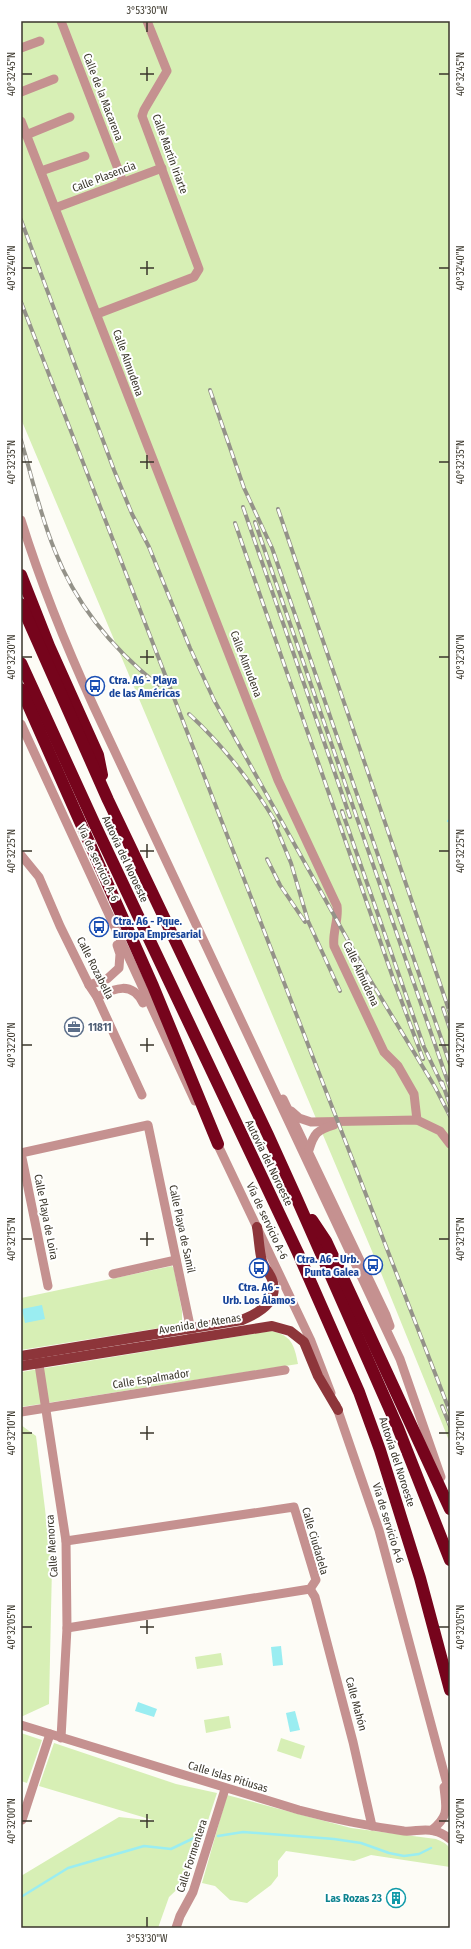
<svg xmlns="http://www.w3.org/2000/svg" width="471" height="1949" font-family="'Fira Sans Condensed',sans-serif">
<rect width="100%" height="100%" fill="#fdfcf6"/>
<g fill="#d7efb5">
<polygon points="21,21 450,21 450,1443 377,1263 21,419"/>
<polygon points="172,1266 174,1269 182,1311 182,1321 178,1325 21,1350 21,1298"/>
<path d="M271 1331C291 1335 294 1344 298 1364L21 1407V1372Z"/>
<polygon points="21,1425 36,1436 52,1566 49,1704 23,1716 21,1716"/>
<polygon points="221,1653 223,1665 197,1669 195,1657"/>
<polygon points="229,1716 231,1728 206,1733 204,1720"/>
<polygon points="21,1733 42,1740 27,1783 21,1781"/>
<polygon points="281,1738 305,1746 301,1759 277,1751"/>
<polygon points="54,1743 176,1784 217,1793 189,1878 169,1897 158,1928 21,1928 21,1876 119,1817 156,1821 39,1786"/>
<path d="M227 1795 351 1828 436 1839C453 1846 450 1848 450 1867L371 1855 354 1861 286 1851 278 1861V1876L271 1885 247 1903 230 1900 215 1886 202 1883Z"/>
</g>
<g fill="#9aedf1">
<polygon points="42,1305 45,1319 25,1323 22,1309"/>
<polygon points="281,1646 283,1665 273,1666 271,1647"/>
<polygon points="138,1702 157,1709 154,1717 135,1711"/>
<polygon points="295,1711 300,1730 290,1732 286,1713"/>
</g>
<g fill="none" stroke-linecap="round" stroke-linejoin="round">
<g stroke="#9aedf1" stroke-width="2.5">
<polyline points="448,821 450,820"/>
<polyline points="218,1836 243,1832 334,1839 361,1843 389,1853 404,1856 419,1854 431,1848"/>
<polyline points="21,1897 68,1868 144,1846 171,1849 196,1837 202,1837"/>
</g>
<g stroke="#c59190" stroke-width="9">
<polyline points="61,21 123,182"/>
<polyline points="21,48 40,41"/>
<polyline points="21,92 54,79"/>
<path d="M21 121 278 780 337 906C339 920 332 933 334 946L384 1052 398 1066 414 1094 417 1120"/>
<polyline points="26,135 70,117"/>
<polyline points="41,171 85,156"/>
<polyline points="55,208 162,168"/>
<polyline points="97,314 194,277 199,269 142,116 144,110 167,71 147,21"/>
<path d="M21 520C41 584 66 646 94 707L400 1359 441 1477"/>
<polyline points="21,724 195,1101"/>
<polyline points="21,855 39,877 60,926 89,985 97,997 142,1095"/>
<polyline points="89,985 107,979 119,968 120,954 117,945"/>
<path d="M97 997C115 988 132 981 143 1003"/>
<polyline points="283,1099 386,1315 390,1326"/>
<polyline points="291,1111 299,1118 311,1122 417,1120 440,1131 450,1144"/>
<polyline points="215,1139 311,1341 331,1393"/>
<path d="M309 1150C314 1133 317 1130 334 1125"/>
<polyline points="21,1153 148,1125 192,1335"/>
<polyline points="21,1153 48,1286"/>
<polyline points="113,1274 176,1260"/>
<polyline points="38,1358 66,1541 67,1628 61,1738"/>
<polyline points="336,1405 379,1530 450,1795"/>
<polyline points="21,1412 285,1370"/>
<polyline points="66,1541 294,1507 316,1580 310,1589 67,1628"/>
<polyline points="310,1589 315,1597 353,1742 372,1826"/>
<path d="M21 1725 299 1810C333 1819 368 1826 404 1831 413 1832 425 1828 434 1831 440 1832 445 1835 450 1839"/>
<polyline points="22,1820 50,1734"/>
<path d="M432 1830C450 1815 446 1808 444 1787"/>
<polyline points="176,1928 180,1916 193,1892 225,1789"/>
</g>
<g stroke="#8d353a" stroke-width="10">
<path d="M21 1356 242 1320C257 1314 278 1303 273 1283 272 1275 264 1268 262 1261 259 1250 259 1238 257 1227"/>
<polyline points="21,1366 272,1326 290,1331 304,1342 318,1376 338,1410"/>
</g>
<g stroke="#76041c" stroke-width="12">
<polyline points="21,575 49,646 98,755 102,775"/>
<polyline points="21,604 108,800 268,1135 296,1197 398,1428 450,1560"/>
<polyline points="21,663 96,827 298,1253 359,1392 380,1450 420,1578 450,1690"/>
<polyline points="21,689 153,986 218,1144"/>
<polyline points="312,1220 326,1241 450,1509"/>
</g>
<g stroke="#949289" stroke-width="4">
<g id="rail">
<polyline points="21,220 114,470 132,514 149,547 190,648 214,700 369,978 435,1087 450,1116"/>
<polyline points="21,302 450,1412"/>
<polyline points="210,390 244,488 272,548 450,1064"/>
<path d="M21 440C32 477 40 515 55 551 76 605 113 649 158 685"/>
<polyline points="243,507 350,817"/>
<polyline points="278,509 450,1013"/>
<polyline points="255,522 450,1088"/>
<polyline points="235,523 393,978 423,1059"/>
<path d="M189 714C225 747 253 784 278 826"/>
<polyline points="342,811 424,1047 443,1087"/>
<polyline points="274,822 291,863 308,921 340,991"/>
<polyline points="267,859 280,885 305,922"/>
<polyline points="443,1008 450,1029"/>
<polyline points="442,1082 450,1105"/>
<polyline points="442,1406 450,1426"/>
</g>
</g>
<use href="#rail" stroke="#fff" stroke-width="2.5" stroke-dasharray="8" stroke-linecap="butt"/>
</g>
<path fill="none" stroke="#3a362b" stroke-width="1.5" d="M147 22V32M147 67V81M22 74H32M140 74H154M439 74H449M147 261V275M22 268H32M140 268H154M439 268H449M147 455V469M22 462H32M140 462H154M439 462H449M147 650V664M22 657H32M140 657H154M439 657H449M147 844V858M22 851H32M140 851H154M439 851H449M147 1038V1052M22 1045H32M140 1045H154M439 1045H449M147 1232V1246M22 1239H32M140 1239H154M439 1239H449M147 1426V1440M22 1433H32M140 1433H154M439 1433H449M147 1620V1634M22 1627H32M140 1627H154M439 1627H449M147 1814V1828M22 1821H32M140 1821H154M439 1821H449M147 1917V1927"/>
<defs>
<g id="bus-ring" transform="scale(1)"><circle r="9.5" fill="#fff" stroke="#1a4fb4" stroke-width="1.5"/><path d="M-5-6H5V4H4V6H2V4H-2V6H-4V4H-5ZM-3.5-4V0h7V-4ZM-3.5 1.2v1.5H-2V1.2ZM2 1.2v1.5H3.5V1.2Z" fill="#1a4fb4"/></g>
<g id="office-ring" transform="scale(1)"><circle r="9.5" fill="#fff" stroke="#5c6f8a" stroke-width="1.5"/><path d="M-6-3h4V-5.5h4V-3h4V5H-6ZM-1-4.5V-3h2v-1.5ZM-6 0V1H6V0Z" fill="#5c6f8a"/></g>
<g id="building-ring" transform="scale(1)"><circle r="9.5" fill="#fff" stroke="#0f9aa8" stroke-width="1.5"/><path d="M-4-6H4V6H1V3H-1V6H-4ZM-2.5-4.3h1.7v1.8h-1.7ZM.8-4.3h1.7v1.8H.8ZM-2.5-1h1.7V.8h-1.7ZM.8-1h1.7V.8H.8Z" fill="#0f9aa8"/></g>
</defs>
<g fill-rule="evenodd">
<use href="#bus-ring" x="95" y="686"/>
<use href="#bus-ring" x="99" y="927"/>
<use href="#office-ring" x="74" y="1027"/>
<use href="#bus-ring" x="373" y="1265"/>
<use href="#bus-ring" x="259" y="1268"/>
<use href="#building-ring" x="396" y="1898"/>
</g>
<g text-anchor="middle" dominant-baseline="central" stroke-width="4" stroke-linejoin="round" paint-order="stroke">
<g font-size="11" fill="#3a362b" stroke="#fff">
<text transform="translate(103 97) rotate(69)">Calle de la Macarena</text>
<text transform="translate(170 154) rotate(70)">Calle Martín Iriarte</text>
<text transform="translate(104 177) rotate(-21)">Calle Plasencia</text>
<text transform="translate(128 363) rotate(70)">Calle Almudena</text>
<text transform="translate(246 664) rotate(69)">Calle Almudena</text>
<text transform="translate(125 859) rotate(65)">Autovía del Noroeste</text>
<text transform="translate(98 863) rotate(65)">Vía de servicio A-6</text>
<text transform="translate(95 968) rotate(63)">Calle Rozabella</text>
<text transform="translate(361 974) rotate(65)">Calle Almudena</text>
<text transform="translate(269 1163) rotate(64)">Autovía del Noroeste</text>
<text transform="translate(46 1217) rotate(79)">Calle Playa de Loira</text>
<text transform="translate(267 1221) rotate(65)">Vía de servicio A-6</text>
<text transform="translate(182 1229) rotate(78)">Calle Playa de Samil</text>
<text transform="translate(200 1324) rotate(-9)">Avenida de Atenas</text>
<text transform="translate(151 1379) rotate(-9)">Calle Espalmador</text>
<text transform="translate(397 1462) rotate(72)">Autovía del Noroeste</text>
<text transform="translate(388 1523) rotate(73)">Vía de servicio A-6</text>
<text transform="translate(315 1541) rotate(74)">Calle Ciudadela</text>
<text transform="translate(52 1546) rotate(-94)">Calle Menorca</text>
<text transform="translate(356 1704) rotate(75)">Calle Mahón</text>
<text transform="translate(228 1777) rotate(17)">Calle Islas Pitiusas</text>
<text transform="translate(192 1856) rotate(-72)">Calle Formentera</text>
</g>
<g font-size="11" font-weight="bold" fill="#164399" stroke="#fff" text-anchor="start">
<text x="109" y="680">Ctra. A6 - Playa<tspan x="109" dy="13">de las Américas</tspan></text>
<text x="113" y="921">Ctra. A6 - Pque.<tspan x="113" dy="13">Europa Empresarial</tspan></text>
<text x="359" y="1259" text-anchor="end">Ctra. A6 - Urb.<tspan x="359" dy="13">Punta Galea</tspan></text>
<text x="259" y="1287" text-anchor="middle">Ctra. A6 -<tspan x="259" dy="13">Urb. Los Álamos</tspan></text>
</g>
<g font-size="11" font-weight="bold" fill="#4e5e75" stroke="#fff" text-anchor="start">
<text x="88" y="1027">11811</text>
</g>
<g font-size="11" font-weight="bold" fill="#0d838f" stroke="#fff" text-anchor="end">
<text x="382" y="1898">Las Rozas 23</text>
</g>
</g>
<rect width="471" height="1949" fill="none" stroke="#ffffff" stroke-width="44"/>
<rect x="22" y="22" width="427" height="1905" fill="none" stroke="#3a362b" stroke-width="1.5"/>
<g font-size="10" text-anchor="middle" fill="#3a362b">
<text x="147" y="14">3°53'30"W</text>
<text transform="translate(11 74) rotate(-90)" y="4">40°32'45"N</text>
<text transform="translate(460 74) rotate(-90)" y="4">40°32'45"N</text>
<text transform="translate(11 268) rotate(-90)" y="4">40°32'40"N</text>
<text transform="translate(460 268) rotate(-90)" y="4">40°32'40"N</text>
<text transform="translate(11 462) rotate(-90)" y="4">40°32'35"N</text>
<text transform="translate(460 462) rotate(-90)" y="4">40°32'35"N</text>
<text transform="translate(11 657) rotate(-90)" y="4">40°32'30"N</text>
<text transform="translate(460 657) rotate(-90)" y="4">40°32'30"N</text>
<text transform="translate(11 851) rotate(-90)" y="4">40°32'25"N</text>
<text transform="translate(460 851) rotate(-90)" y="4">40°32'25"N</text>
<text transform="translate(11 1045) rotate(-90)" y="4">40°32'20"N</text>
<text transform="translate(460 1045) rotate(-90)" y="4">40°32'20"N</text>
<text transform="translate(11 1239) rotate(-90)" y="4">40°32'15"N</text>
<text transform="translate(460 1239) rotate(-90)" y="4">40°32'15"N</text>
<text transform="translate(11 1433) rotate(-90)" y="4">40°32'10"N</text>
<text transform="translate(460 1433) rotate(-90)" y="4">40°32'10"N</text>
<text transform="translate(11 1627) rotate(-90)" y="4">40°32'05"N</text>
<text transform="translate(460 1627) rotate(-90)" y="4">40°32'05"N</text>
<text transform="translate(11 1821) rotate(-90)" y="4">40°32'00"N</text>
<text transform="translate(460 1821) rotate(-90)" y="4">40°32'00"N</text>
<text x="147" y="1942">3°53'30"W</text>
</g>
</svg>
